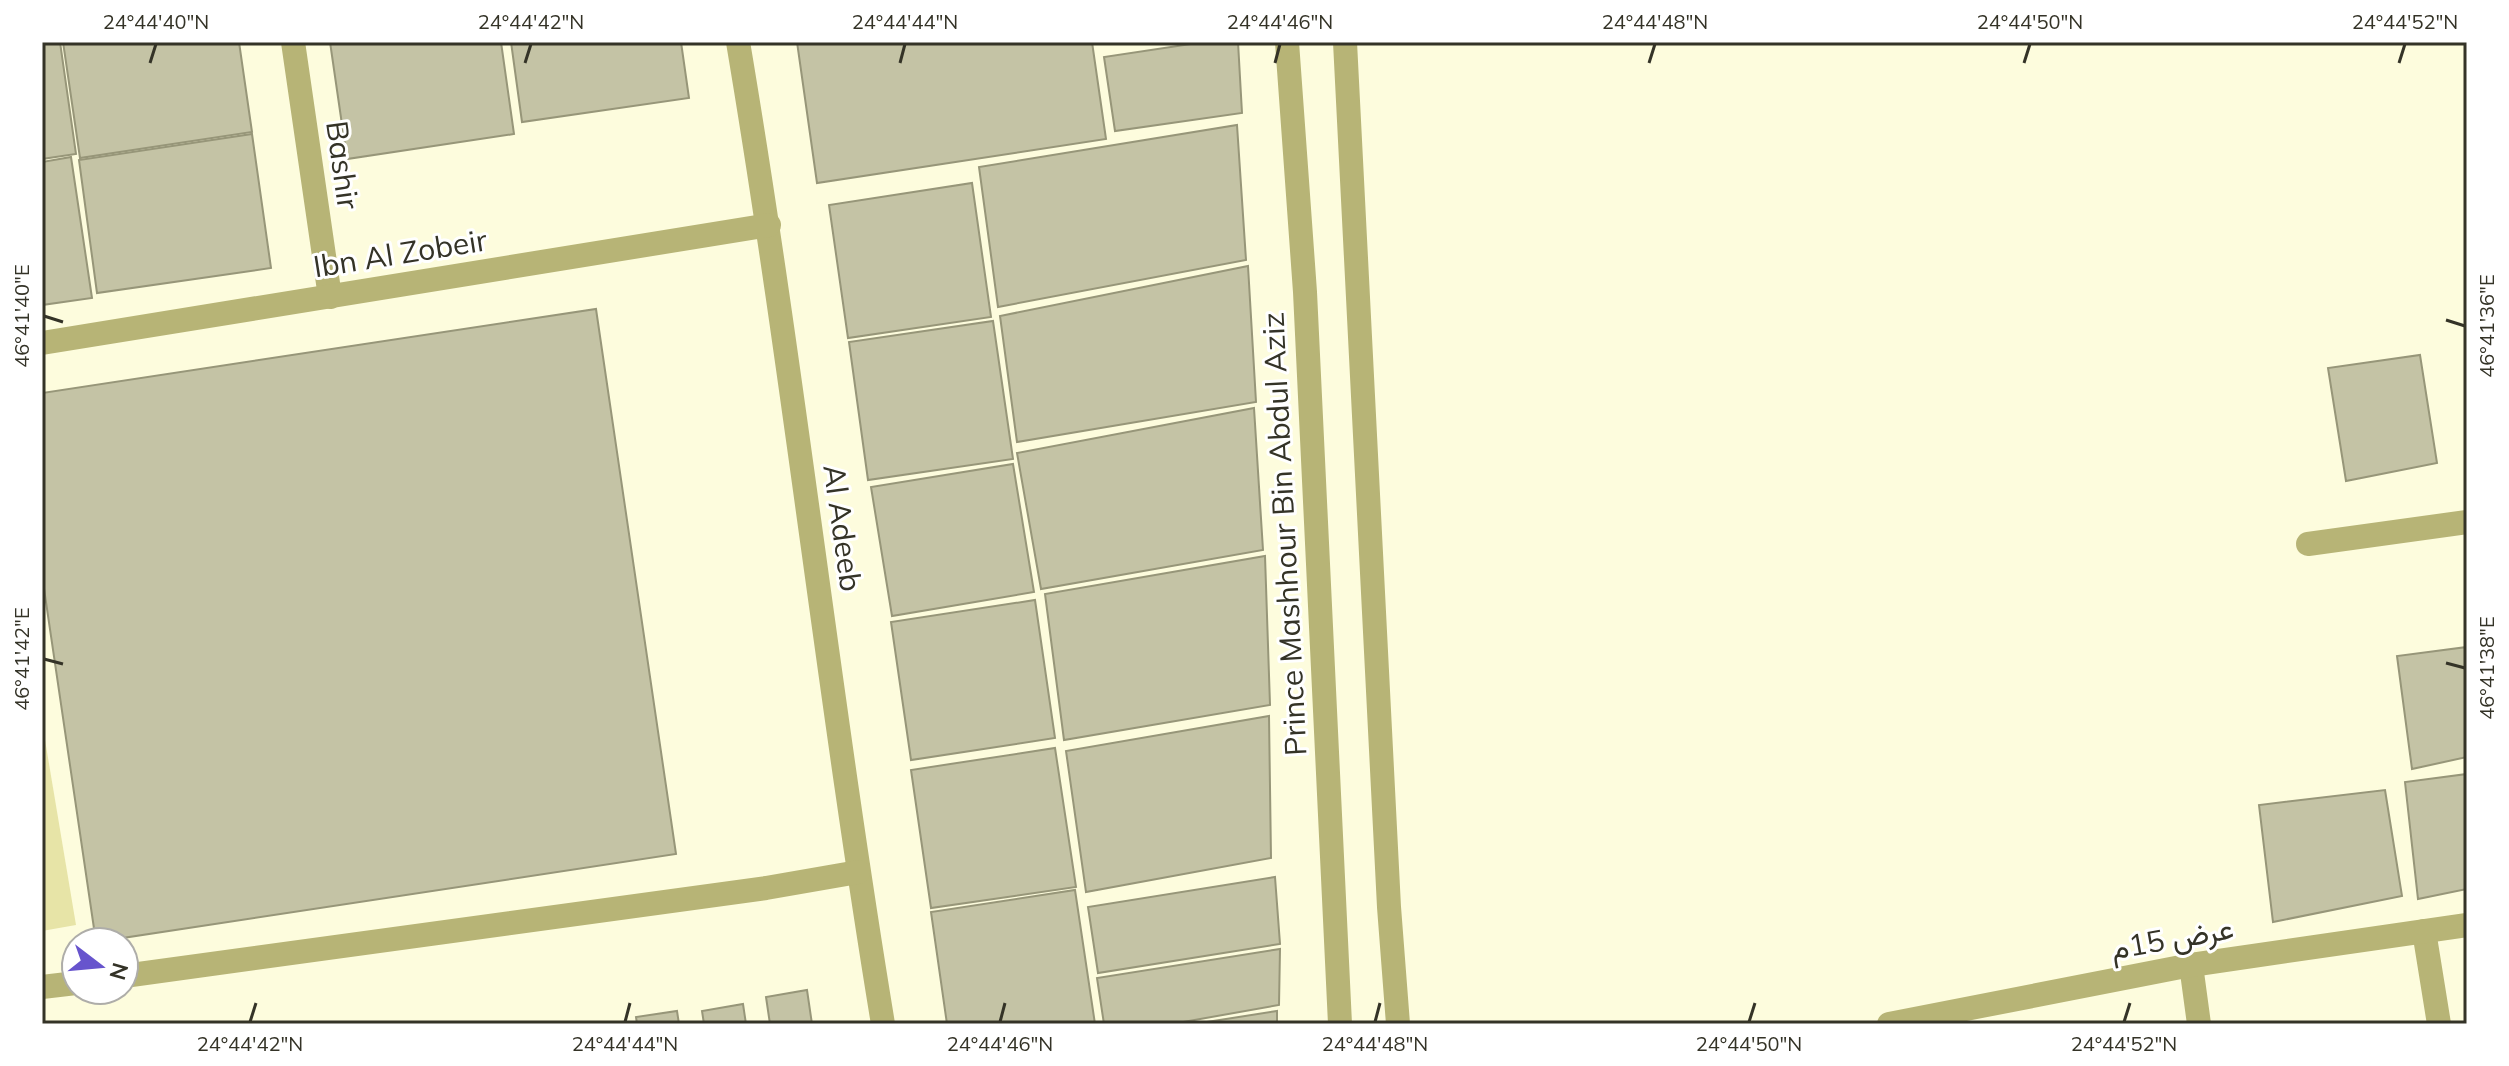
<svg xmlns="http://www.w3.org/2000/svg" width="2509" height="1066" font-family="Mulish,Vazirmatn,sans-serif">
<rect width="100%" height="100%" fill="#fdfcdd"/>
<polygon fill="#e7e4a7" points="42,722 76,925 42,931"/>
<g fill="#c4c3a5" stroke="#979679" stroke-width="2">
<polygon points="42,42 60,42 76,154 42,159"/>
<polygon points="63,42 239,42 252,132 80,158"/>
<polygon points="330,42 501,42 514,134 347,159"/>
<polygon points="511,42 681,42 689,98 522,122"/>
<polygon points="797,42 1092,42 1106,139 817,183"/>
<polygon points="1204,42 1238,42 1242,113 1115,131 1104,57"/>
<polygon points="1237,125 1246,260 998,307 979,167"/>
<polygon points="252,134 271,268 97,293 79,160"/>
<polygon points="71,157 92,298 42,305 42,162"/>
<polygon points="972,183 991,317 848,338 829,205"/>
<polygon points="1248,266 1256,402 1017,442 1000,316"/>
<polygon points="596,309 676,854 96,942 42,575 42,393"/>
<polygon points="993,321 1013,459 868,480 849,342"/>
<polygon points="2420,355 2437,463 2346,481 2328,368"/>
<polygon points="1254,408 1263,550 1041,589 1017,453"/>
<polygon points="1013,464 1034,592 892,616 871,487"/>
<polygon points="1265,556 1270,705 1064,740 1045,594"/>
<polygon points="1035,600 1055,738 911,760 891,622"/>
<polygon points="2467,647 2467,757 2412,769 2397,656"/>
<polygon points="1269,716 1271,858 1086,892 1066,751"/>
<polygon points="1055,748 1076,887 931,908 911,770"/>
<polygon points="2467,774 2467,889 2418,899 2405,782"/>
<polygon points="2385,790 2402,896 2273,922 2259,805"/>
<polygon points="1275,877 1280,944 1098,973 1088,907"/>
<polygon points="1075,890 1095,1024 947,1024 931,912"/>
<polygon points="1280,949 1279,1005 1172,1024 1104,1024 1097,978"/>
<polygon points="807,990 812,1024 770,1024 766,997"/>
<polygon points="743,1004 746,1024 704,1024 702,1011"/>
<polygon points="677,1011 679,1024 637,1024 636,1017"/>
<polygon points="1277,1011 1277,1024 1194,1024"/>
</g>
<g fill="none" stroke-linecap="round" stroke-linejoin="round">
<g stroke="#b7b476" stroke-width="24">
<polyline points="293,42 330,297"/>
<path d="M738 42C793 368 829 697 883 1024"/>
<polyline points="1287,42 1305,292 1340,1024"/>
<polyline points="1345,42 1389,907 1398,1024"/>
<polyline points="42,343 769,225"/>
<polyline points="2308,544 2467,522"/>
<polyline points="2424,931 2439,1024"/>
<polyline points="2191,965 2199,1024"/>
<polyline points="124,976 766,888 858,872"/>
<polyline points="42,987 76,983"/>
<polyline points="1889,1024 2191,965 2467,925"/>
</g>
</g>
<path fill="none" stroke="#343327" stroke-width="3" d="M150 63 156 44M525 63 531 44M900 63 905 44M1275 63 1280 44M1649 63 1655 44M2024 63 2030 44M2399 63 2405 44M44 316 63 322M2446 320 2465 326M44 659 63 664M2446 663 2465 668M250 1022 256 1003M625 1022 630 1003M1000 1022 1005 1003M1375 1022 1380 1003M1749 1022 1755 1003M2124 1022 2130 1003"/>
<g text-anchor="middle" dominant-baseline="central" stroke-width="6" stroke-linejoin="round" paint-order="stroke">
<g font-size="30" fill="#343327" stroke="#fff">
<text transform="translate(343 165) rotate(82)">Bashir</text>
<text transform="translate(400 253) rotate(-9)">Ibn Al Zobeir</text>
<text transform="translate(843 528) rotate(82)">Al Adeeb</text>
<text transform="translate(1284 534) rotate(-93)">Prince Mashhour Bin Abdul Aziz</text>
<text transform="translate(2172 938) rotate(-10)">عرض 15م</text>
</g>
</g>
<rect width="2509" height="1066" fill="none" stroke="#ffffff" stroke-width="88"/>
<g transform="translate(100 966) rotate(106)"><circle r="38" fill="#ffffff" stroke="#aeada9" stroke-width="2"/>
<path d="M0-6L14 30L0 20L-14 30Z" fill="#6754cd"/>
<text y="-12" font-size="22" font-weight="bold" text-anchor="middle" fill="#343327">N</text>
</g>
<rect x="44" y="44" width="2421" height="978" fill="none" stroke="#343327" stroke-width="3"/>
<g font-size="20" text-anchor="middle" fill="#343327">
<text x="156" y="29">24°44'40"N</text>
<text x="531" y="29">24°44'42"N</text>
<text x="905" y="29">24°44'44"N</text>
<text x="1280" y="29">24°44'46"N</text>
<text x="1655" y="29">24°44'48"N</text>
<text x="2030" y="29">24°44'50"N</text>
<text x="2405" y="29">24°44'52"N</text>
<text transform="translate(22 316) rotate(-90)" y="7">46°41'40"E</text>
<text transform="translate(2487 326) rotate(-90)" y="7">46°41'36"E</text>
<text transform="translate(22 659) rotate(-90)" y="7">46°41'42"E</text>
<text transform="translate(2487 668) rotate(-90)" y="7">46°41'38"E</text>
<text x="250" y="1051">24°44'42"N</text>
<text x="625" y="1051">24°44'44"N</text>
<text x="1000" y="1051">24°44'46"N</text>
<text x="1375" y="1051">24°44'48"N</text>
<text x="1749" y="1051">24°44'50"N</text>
<text x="2124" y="1051">24°44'52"N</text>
</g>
</svg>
